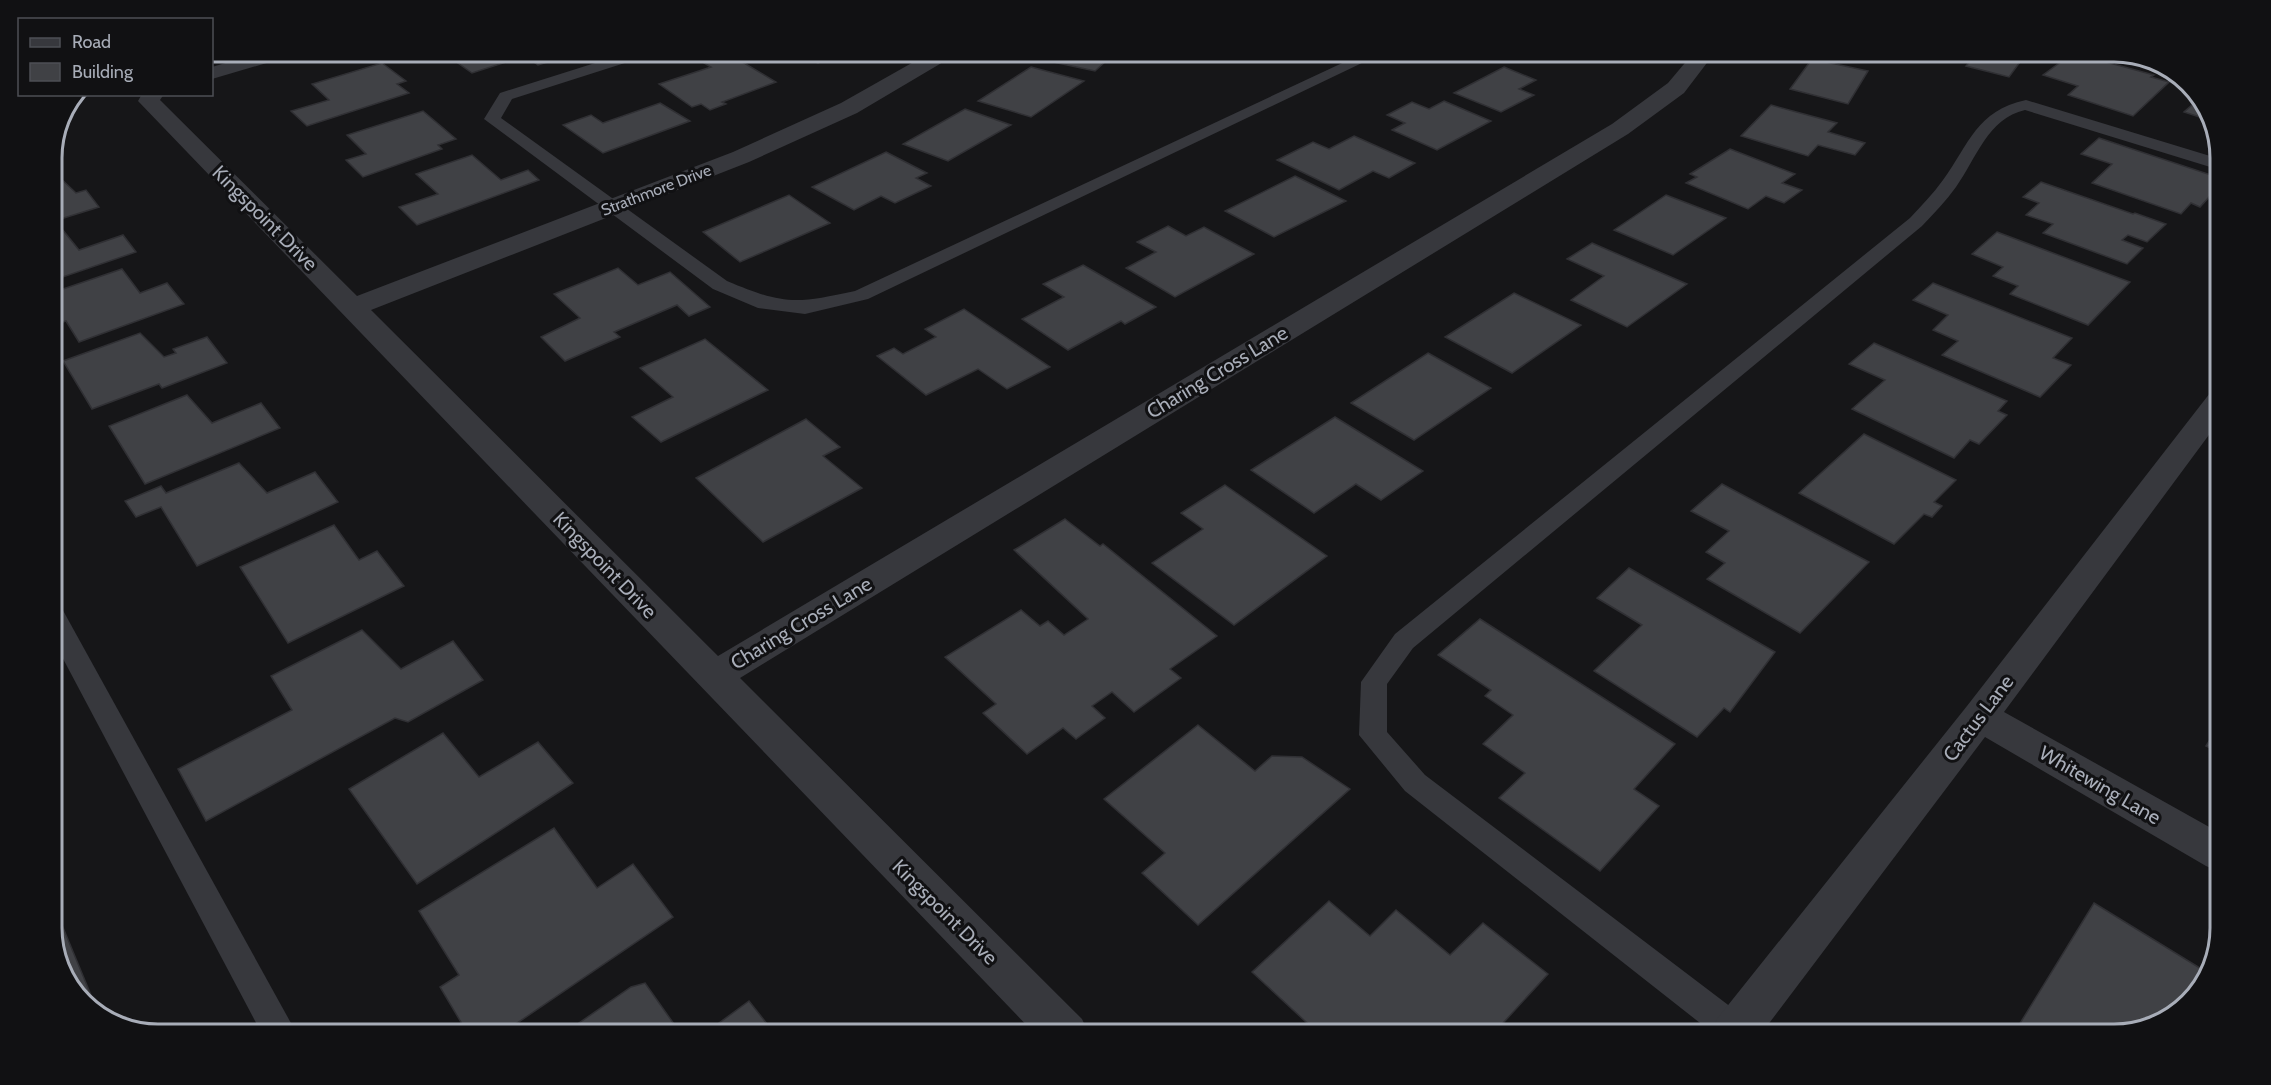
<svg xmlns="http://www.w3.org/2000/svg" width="2271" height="1085" font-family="Cabin,sans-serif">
<rect width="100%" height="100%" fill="#161618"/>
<g fill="#404145" stroke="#303034" stroke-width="1.5">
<polygon points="464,51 561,51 568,56 538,65 525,56 472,73 448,56"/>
<polygon points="782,51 843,51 818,63"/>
<polygon points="1055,51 1113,51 1102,60 1106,61 1095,71 1044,60"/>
<polygon points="1507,51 1558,51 1545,62"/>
<polygon points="2028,51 2009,77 1966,66 1972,59 1945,52"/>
<polygon points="2073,53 2154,75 2151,77 2169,82 2133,116 2068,95 2078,86 2043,75"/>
<polygon points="729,54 776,82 722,102 726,104 710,110 701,104 692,107 659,84 711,67 704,63"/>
<polygon points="1812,59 1868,71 1848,104 1790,89"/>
<polygon points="382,63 406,81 397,84 409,93 307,126 291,111 329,100 312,84"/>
<polygon points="1031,67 1084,81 1031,117 978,101"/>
<polygon points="1504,67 1536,80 1519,89 1534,95 1501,112 1454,93"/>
<polygon points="2201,97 2202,98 2209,120 2184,112"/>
<polygon points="1444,101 1491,121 1437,150 1392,130 1405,123 1387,115 1412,102 1429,109"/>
<polygon points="660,103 690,121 603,153 563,125 591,115 603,123"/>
<polygon points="1771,105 1837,123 1828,132 1865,143 1855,155 1818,145 1808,156 1741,136"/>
<polygon points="965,109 1011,125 948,161 903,144"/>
<polygon points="423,111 456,139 438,145 442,149 363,177 346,160 366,154 347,135"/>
<polygon points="1354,136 1415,163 1389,178 1373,171 1339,190 1277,160 1313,142 1329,149"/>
<polygon points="2099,138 2217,177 2211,183 2219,186 2200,207 2191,203 2181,214 2092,183 2112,164 2081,154"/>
<polygon points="1730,149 1795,174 1782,183 1802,190 1784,203 1766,196 1748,209 1686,183 1697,177 1690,174"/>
<polygon points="886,152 927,173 916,178 931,186 895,203 881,196 854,210 812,187"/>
<polygon points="472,155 501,180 528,170 539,180 417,225 399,207 438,194 416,174"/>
<polygon points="57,175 76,193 86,190 99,207 51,222 51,177"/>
<polygon points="1295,176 1346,201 1274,237 1225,211"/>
<polygon points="2041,182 2133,214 2135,213 2166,224 2147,242 2128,235 2122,240 2143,248 2127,264 2043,233 2053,224 2026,215 2039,203 2023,197"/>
<polygon points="789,195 830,223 740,262 703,232"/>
<polygon points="1666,195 1726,218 1673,255 1614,230"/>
<polygon points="1168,226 1186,236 1204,227 1254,254 1175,297 1126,268 1156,252 1137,242"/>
<polygon points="62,229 79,250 123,235 136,252 51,281 51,233"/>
<polygon points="1997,232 2130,282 2088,325 2010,294 2018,286 1993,276 2003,267 1972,254"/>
<polygon points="1592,243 1687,284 1627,327 1571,300 1604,276 1567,259"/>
<polygon points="1083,265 1156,307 1125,324 1121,321 1068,350 1022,319 1064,297 1043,284"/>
<polygon points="618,268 638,285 670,272 710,307 689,316 677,305 614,332 620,337 565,361 541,337 580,318 554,294"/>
<polygon points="122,269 140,293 167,283 184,304 79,342 66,321 51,326 51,293"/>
<polygon points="1933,283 2072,338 2053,358 2071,365 2040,397 1942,355 1958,341 1933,330 1948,315 1913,300"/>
<polygon points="1514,293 1581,325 1512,373 1445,337"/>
<polygon points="964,309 1050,367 1007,389 978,369 926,395 877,356 894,348 903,354 936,337 925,329"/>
<polygon points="140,333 164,357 176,353 173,349 207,337 227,363 162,388 159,384 92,409 63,361"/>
<polygon points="705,339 768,390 661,442 632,417 673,397 640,368"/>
<polygon points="1874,343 2007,401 1998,411 2007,415 1979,444 1970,440 1954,458 1852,409 1885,380 1849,364"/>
<polygon points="1428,353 1491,388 1414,440 1351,403"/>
<polygon points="187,395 212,423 261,403 280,428 145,484 109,426"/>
<polygon points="1335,417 1423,471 1381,500 1356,484 1314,513 1251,470"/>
<polygon points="806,419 840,447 823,456 862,488 763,542 696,478"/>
<polygon points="1864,434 1956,480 1934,502 1942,506 1932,517 1924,514 1894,544 1799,493"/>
<polygon points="239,463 267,493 315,472 338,502 197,566 161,507 136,517 125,501 161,486 166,493"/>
<polygon points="1722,484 1869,562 1800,633 1707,579 1725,563 1706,552 1729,531 1691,511"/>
<polygon points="1225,485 1327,556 1234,625 1152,563 1203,529 1181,513"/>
<polygon points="1065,519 1100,546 1103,544 1217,636 1170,669 1181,678 1134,712 1112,692 1092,706 1105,718 1076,739 1063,728 1027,754 983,713 996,704 945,657 1021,610 1040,626 1048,621 1064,635 1088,619 1014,550"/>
<polygon points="334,525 359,560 377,551 404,586 288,643 240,567"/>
<polygon points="1629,568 1775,652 1730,712 1724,708 1697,737 1594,671 1642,625 1597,598"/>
<polygon points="1480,619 1675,744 1634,789 1659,806 1600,871 1499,798 1525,773 1483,744 1513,715 1485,696 1491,690 1438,655"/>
<polygon points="362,630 401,669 453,641 483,680 408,722 395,718 206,821 178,769 292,710 271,676"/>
<polygon points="2220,724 2220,753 2206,746"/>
<polygon points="1198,725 1255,771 1272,756 1302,757 1350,789 1198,925 1142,873 1165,853 1104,799"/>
<polygon points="443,733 479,777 538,742 573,783 417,884 349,789"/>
<polygon points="554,828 597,888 633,864 673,917 501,1034 468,1034 440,987 459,975 419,911"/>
<polygon points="1329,901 1370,936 1396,910 1450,955 1483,923 1548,974 1493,1034 1319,1034 1252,972"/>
<polygon points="2094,903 2208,973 2173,1016 2114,1034 2033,1034 2019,1025"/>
<polygon points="57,913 93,1000 88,1003 69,987 51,935 51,917"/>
<polygon points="645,983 681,1034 563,1034 631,987"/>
<polygon points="749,1001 775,1034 704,1034"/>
</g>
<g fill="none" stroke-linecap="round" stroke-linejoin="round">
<g fill="#37383d" fill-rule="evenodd">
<path d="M633 51H655L653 54 512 99 501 118 727 281C784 305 795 304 855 291L1368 51H1387L868 299 805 314 758 308 713 289 484 119 500 93Z"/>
<path d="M2026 100 2220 159V170L2025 110C1988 118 1976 159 1956 187 1946 201 1934 213 1922 226L1413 648 1387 684V732L1425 775 1748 1020 1753 1031 1751 1034H1714L1405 791 1359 735 1361 682 1395 634 1910 218C1921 206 1933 194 1943 180 1970 143 1976 111 2026 100Z"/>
<polygon points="51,603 60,605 297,1034 262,1034 51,636"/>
</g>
<g fill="#37383d" fill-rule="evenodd">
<polygon points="265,51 297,51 294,55 212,79 212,67"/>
<polygon points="933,51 958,51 955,55 857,113 749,162 371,310 718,656 1612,124 1668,83 1695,51 1716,51 1684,93 1628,134 740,678 1082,1019 1089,1034 1035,1034 138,101 142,94 164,94 160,100 357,296 733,152 841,103"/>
<polygon points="2220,390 2220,420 2004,712 2220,833 2220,872 2206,866 1985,737 1761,1034 1710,1034 1717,1019 1967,706 2210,393"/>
</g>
</g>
<g text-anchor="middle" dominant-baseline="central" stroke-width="6" stroke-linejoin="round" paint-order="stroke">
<g font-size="16" fill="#a8adb8" stroke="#111113">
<text transform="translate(656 190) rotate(-21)">Strathmore Drive</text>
</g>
<g font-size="20" fill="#a8adb8" stroke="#111113">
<text transform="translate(265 218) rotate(45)">Kingspoint Drive</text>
<text transform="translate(1217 372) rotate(-31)">Charing Cross Lane</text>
<text transform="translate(605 565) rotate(46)">Kingspoint Drive</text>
<text transform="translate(801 623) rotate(-31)">Charing Cross Lane</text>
<text transform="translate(1978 718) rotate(-53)">Cactus Lane</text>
<text transform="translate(2100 785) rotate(30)">Whitewing Lane</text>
<text transform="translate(945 912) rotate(45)">Kingspoint Drive</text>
</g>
</g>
<path d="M0 0H2271V1085H0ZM158 62H2114A96 96 0 0 1 2210 158V928A96 96 0 0 1 2114 1024H158A96 96 0 0 1 62 928V158A96 96 0 0 1 158 62Z" fill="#111113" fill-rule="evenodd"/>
<path fill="none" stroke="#a8adb8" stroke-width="3" d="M158 62H2114A96 96 0 0 1 2210 158V928A96 96 0 0 1 2114 1024H158A96 96 0 0 1 62 928V158A96 96 0 0 1 158 62Z"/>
<rect x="18" y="18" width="195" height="78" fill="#111113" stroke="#4d4f55" stroke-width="1.5"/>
<rect x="30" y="38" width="30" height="9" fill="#37383d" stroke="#4d4f55" stroke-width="1.5"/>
<text x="72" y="48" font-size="18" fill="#a8adb8">Road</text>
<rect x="30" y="63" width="30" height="18" fill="#404145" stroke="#4d4f55" stroke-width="1.5"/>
<text x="72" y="78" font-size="18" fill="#a8adb8">Building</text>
</svg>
